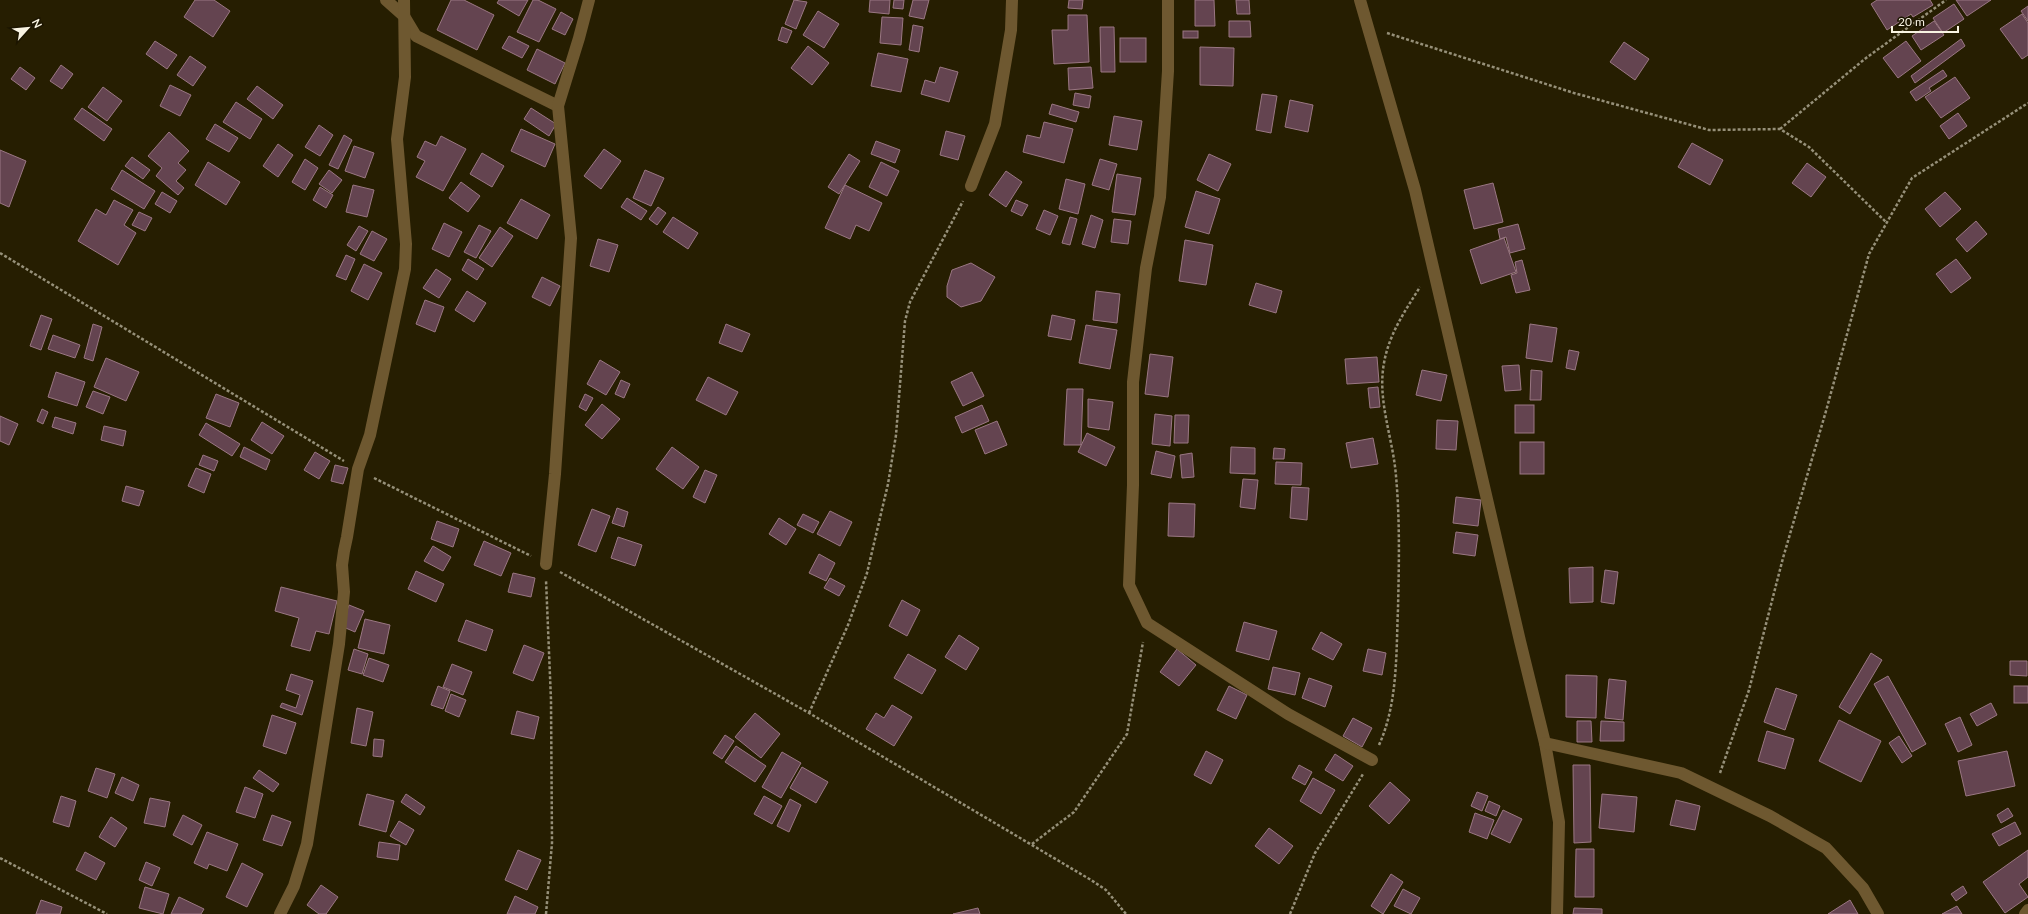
<svg xmlns="http://www.w3.org/2000/svg" width="2028" height="914" font-family="Lato,sans-serif">
<rect width="100%" height="100%" fill="#261e01"/>
<g fill="#644450" stroke="#9a7783">
<polygon points="195,0 214,0 230,11 213,37 184,17"/>
<polygon points="451,0 464,0 494,15 477,50 437,30"/>
<polygon points="499,0 528,0 519,16 497,3"/>
<polygon points="533,0 538,0 556,9 539,42 517,32"/>
<polygon points="794,0 807,2 796,29 785,24"/>
<polygon points="870,0 890,0 889,14 869,12"/>
<polygon points="894,0 904,0 903,9 893,8"/>
<polygon points="913,0 929,0 924,19 909,16"/>
<polygon points="1069,0 1083,0 1082,9 1068,8"/>
<polygon points="1195,0 1214,0 1215,26 1195,26"/>
<polygon points="1236,0 1249,0 1250,14 1237,14"/>
<polygon points="1877,0 1930,0 1933,5 1913,17 1911,14 1887,30 1871,4"/>
<polygon points="1956,0 1991,0 1967,16"/>
<polygon points="1954,4 1964,19 1943,33 1933,18"/>
<polygon points="2028,6 2028,21 2021,11"/>
<polygon points="818,11 839,24 824,48 803,35"/>
<polygon points="561,12 573,19 565,35 552,29"/>
<polygon points="2022,14 2028,23 2028,55 2022,59 2000,29"/>
<polygon points="1068,15 1087,15 1089,62 1054,64 1052,30 1068,30"/>
<polygon points="882,17 903,18 901,45 880,43"/>
<polygon points="1229,21 1250,21 1251,37 1229,37"/>
<polygon points="1934,21 1944,35 1921,50 1912,36"/>
<polygon points="913,25 923,27 919,52 909,50"/>
<polygon points="782,27 792,31 787,43 778,40"/>
<polygon points="1100,27 1114,27 1115,72 1101,72"/>
<rect x="1183" y="31" width="15" height="7"/>
<polygon points="509,36 529,46 522,58 502,48"/>
<rect x="1120" y="38" width="26" height="24"/>
<polygon points="1961,39 1965,46 1915,83 1911,76"/>
<polygon points="155,41 177,55 167,69 146,54"/>
<polygon points="1906,41 1921,61 1898,78 1883,58"/>
<polygon points="1624,42 1649,59 1635,80 1610,62"/>
<polygon points="808,46 829,63 812,85 791,68"/>
<polygon points="1200,47 1234,48 1233,86 1200,85"/>
<polygon points="537,49 565,63 555,84 527,70"/>
<polygon points="878,53 908,59 901,92 871,86"/>
<polygon points="190,56 206,67 193,86 177,75"/>
<polygon points="61,65 73,74 62,89 50,81"/>
<polygon points="20,67 35,78 26,90 11,79"/>
<polygon points="940,67 958,72 949,102 921,94 925,80 935,83"/>
<polygon points="1091,67 1093,88 1069,90 1068,68"/>
<polygon points="1943,70 1947,76 1929,88 1931,91 1916,101 1910,92"/>
<polygon points="1955,77 1970,98 1941,118 1925,97"/>
<polygon points="170,85 191,95 180,116 160,106"/>
<polygon points="257,86 283,105 273,119 247,99"/>
<polygon points="103,87 122,101 107,121 88,107"/>
<polygon points="1075,93 1091,96 1089,108 1073,105"/>
<polygon points="1262,94 1277,96 1271,133 1256,130"/>
<polygon points="1290,100 1313,105 1308,132 1285,127"/>
<polygon points="236,102 262,119 250,139 223,122"/>
<polygon points="1052,104 1079,112 1076,122 1049,114"/>
<polygon points="82,108 112,129 104,141 74,119"/>
<polygon points="531,108 556,124 549,136 524,119"/>
<polygon points="1958,113 1967,126 1949,139 1940,126"/>
<polygon points="1114,116 1142,121 1137,150 1109,145"/>
<polygon points="1044,122 1073,129 1064,163 1023,152 1027,135 1040,138"/>
<polygon points="215,124 238,138 229,152 206,139"/>
<polygon points="319,125 333,135 320,156 305,147"/>
<polygon points="521,129 555,144 545,167 511,151"/>
<polygon points="946,131 965,136 958,160 940,155"/>
<polygon points="169,132 189,151 178,163 186,170 176,181 184,188 178,195 156,176 162,168 148,156"/>
<polygon points="344,135 352,140 338,169 329,165"/>
<polygon points="441,136 466,149 443,191 416,177 425,161 417,157 425,141 436,146"/>
<polygon points="876,141 900,150 895,163 871,154"/>
<polygon points="1692,143 1723,160 1710,185 1678,167"/>
<polygon points="278,144 293,155 278,177 263,166"/>
<polygon points="354,146 374,153 365,178 345,171"/>
<polygon points="604,149 621,161 601,189 584,176"/>
<polygon points="0,150 26,161 9,207 0,203"/>
<polygon points="482,153 504,166 492,187 470,174"/>
<polygon points="849,154 860,161 839,194 828,187"/>
<polygon points="1209,154 1231,164 1218,191 1197,180"/>
<polygon points="132,157 150,170 143,179 125,166"/>
<polygon points="305,159 318,168 305,190 292,182"/>
<polygon points="1100,159 1117,164 1109,190 1092,185"/>
<polygon points="208,162 240,182 226,205 195,185"/>
<polygon points="881,162 899,171 887,196 869,187"/>
<polygon points="1807,163 1826,177 1811,197 1792,183"/>
<polygon points="122,170 155,191 144,209 111,189"/>
<polygon points="329,170 342,180 332,193 319,184"/>
<polygon points="645,170 664,178 651,206 633,198"/>
<polygon points="1006,171 1022,182 1006,207 989,195"/>
<polygon points="1117,174 1141,178 1135,215 1112,212"/>
<polygon points="1066,179 1085,184 1078,214 1059,209"/>
<polygon points="461,182 480,196 468,212 449,198"/>
<polygon points="1493,183 1503,222 1474,229 1464,190"/>
<polygon points="353,185 374,190 367,217 346,212"/>
<polygon points="845,185 882,203 869,231 856,225 850,239 825,228"/>
<polygon points="320,187 333,195 326,208 313,200"/>
<polygon points="1196,191 1220,199 1209,234 1185,227"/>
<polygon points="162,192 177,201 170,213 155,204"/>
<polygon points="1945,192 1961,209 1940,227 1925,209"/>
<polygon points="627,198 647,211 641,220 621,207"/>
<polygon points="521,199 550,215 537,239 507,223"/>
<polygon points="114,200 133,210 124,225 136,233 118,265 78,241 96,209 106,215"/>
<polygon points="1016,200 1028,205 1022,216 1011,211"/>
<polygon points="658,207 666,213 657,225 649,219"/>
<polygon points="1044,210 1058,216 1050,235 1036,229"/>
<polygon points="139,212 152,218 145,231 132,225"/>
<polygon points="1091,215 1103,220 1095,248 1082,244"/>
<polygon points="673,217 698,233 688,249 663,232"/>
<polygon points="1070,217 1077,219 1070,245 1062,243"/>
<polygon points="1114,219 1131,221 1128,244 1111,242"/>
<polygon points="1976,221 1987,234 1967,252 1956,239"/>
<polygon points="444,223 462,232 449,257 432,249"/>
<polygon points="1518,224 1525,249 1510,253 1506,237 1500,239 1498,229"/>
<polygon points="479,225 491,231 476,258 464,252"/>
<polygon points="359,226 368,231 356,251 347,245"/>
<polygon points="500,227 513,236 492,267 479,258"/>
<polygon points="372,231 387,239 374,261 360,254"/>
<polygon points="1504,238 1516,272 1481,284 1470,250"/>
<polygon points="598,239 618,245 609,272 590,266"/>
<polygon points="1185,240 1213,245 1206,285 1179,281"/>
<polygon points="346,255 355,259 346,280 336,276"/>
<polygon points="468,259 484,269 477,280 462,270"/>
<polygon points="1956,259 1971,278 1951,293 1936,274"/>
<polygon points="1522,260 1530,290 1516,293 1511,275 1517,273 1515,262"/>
<polygon points="971,263 995,277 981,301 961,307 947,297 947,286 952,270"/>
<polygon points="364,264 382,273 368,300 351,291"/>
<polygon points="436,269 451,279 439,298 423,288"/>
<polygon points="542,277 560,286 550,306 532,297"/>
<polygon points="1256,283 1282,291 1276,313 1249,305"/>
<polygon points="467,291 486,303 474,322 455,310"/>
<polygon points="1096,291 1120,294 1117,323 1093,320"/>
<polygon points="425,300 444,307 435,332 416,324"/>
<polygon points="41,315 52,319 41,350 30,346"/>
<polygon points="1052,315 1075,320 1071,340 1048,336"/>
<polygon points="93,324 102,327 93,361 84,358"/>
<polygon points="726,324 750,334 742,352 719,343"/>
<polygon points="1530,324 1557,328 1552,362 1526,358"/>
<polygon points="1086,325 1117,330 1110,369 1079,363"/>
<polygon points="53,335 80,345 75,358 48,349"/>
<polygon points="1569,350 1579,352 1575,370 1566,368"/>
<polygon points="1150,354 1173,357 1168,397 1145,394"/>
<polygon points="1377,357 1379,382 1347,384 1345,359"/>
<polygon points="106,358 139,372 126,401 94,387"/>
<polygon points="600,360 620,372 606,395 587,384"/>
<polygon points="1519,365 1521,390 1505,391 1502,366"/>
<polygon points="1422,370 1447,375 1441,401 1416,395"/>
<polygon points="1531,370 1542,371 1541,400 1530,400"/>
<polygon points="56,372 85,382 77,406 48,397"/>
<polygon points="972,372 984,396 963,406 951,382"/>
<polygon points="708,377 738,392 726,415 696,400"/>
<polygon points="621,380 630,384 624,398 615,394"/>
<polygon points="1378,387 1380,407 1370,408 1368,388"/>
<polygon points="1067,389 1083,389 1081,445 1064,445"/>
<polygon points="93,391 110,397 103,414 86,407"/>
<polygon points="216,394 239,403 230,427 206,418"/>
<polygon points="585,394 593,398 586,411 579,407"/>
<polygon points="1088,399 1113,402 1109,430 1088,427"/>
<polygon points="602,404 620,419 602,439 585,425"/>
<polygon points="982,405 989,421 962,433 955,417"/>
<rect x="1515" y="405" width="19" height="28"/>
<polygon points="42,409 48,412 43,424 37,421"/>
<polygon points="1155,414 1172,416 1170,446 1152,444"/>
<polygon points="1175,415 1189,415 1188,443 1174,443"/>
<polygon points="0,416 18,424 9,445 0,441"/>
<polygon points="55,417 76,423 73,434 52,427"/>
<polygon points="1437,420 1458,421 1456,450 1436,449"/>
<polygon points="997,421 1007,445 985,454 975,430"/>
<polygon points="262,422 284,436 272,454 251,440"/>
<polygon points="206,423 240,444 232,456 199,435"/>
<polygon points="104,426 126,431 123,446 101,440"/>
<polygon points="1087,433 1115,447 1106,466 1078,452"/>
<polygon points="1373,438 1378,464 1351,468 1346,443"/>
<rect x="1520" y="442" width="24" height="32"/>
<polygon points="244,447 270,460 266,470 240,457"/>
<polygon points="672,447 699,467 683,489 656,469"/>
<polygon points="1231,447 1255,448 1255,474 1230,473"/>
<polygon points="1274,448 1285,449 1284,459 1273,459"/>
<polygon points="1156,451 1175,456 1171,478 1151,474"/>
<polygon points="315,452 330,461 319,479 304,470"/>
<polygon points="1192,453 1194,477 1182,478 1180,455"/>
<polygon points="203,455 218,461 214,471 199,465"/>
<polygon points="1276,462 1302,463 1301,485 1275,484"/>
<polygon points="335,465 348,468 343,484 331,481"/>
<polygon points="196,468 211,474 204,493 188,486"/>
<polygon points="705,470 717,475 705,503 693,497"/>
<polygon points="1243,479 1258,480 1255,509 1240,507"/>
<polygon points="126,486 144,491 139,506 122,501"/>
<polygon points="1292,487 1309,488 1307,520 1290,518"/>
<polygon points="1456,497 1481,500 1478,526 1453,523"/>
<polygon points="1169,503 1195,504 1194,537 1168,536"/>
<polygon points="617,508 628,512 624,527 612,523"/>
<polygon points="592,509 610,516 596,552 578,545"/>
<polygon points="830,511 852,522 840,546 817,534"/>
<polygon points="803,514 819,522 813,533 797,525"/>
<polygon points="779,518 796,529 786,545 769,534"/>
<polygon points="437,521 459,529 453,547 431,539"/>
<polygon points="1456,532 1478,535 1475,556 1453,553"/>
<polygon points="618,537 642,545 635,566 611,558"/>
<polygon points="484,541 511,553 501,576 474,565"/>
<polygon points="433,546 451,557 443,571 424,561"/>
<polygon points="819,554 835,563 826,581 809,573"/>
<polygon points="1593,567 1593,602 1570,603 1569,568"/>
<polygon points="1605,570 1618,572 1614,604 1601,602"/>
<polygon points="416,571 444,584 436,602 408,589"/>
<polygon points="513,573 535,578 531,597 508,592"/>
<polygon points="830,578 845,586 839,596 824,588"/>
<polygon points="281,587 337,601 329,634 316,631 310,651 291,646 299,618 275,611"/>
<polygon points="902,600 920,610 907,636 889,626"/>
<polygon points="349,605 364,611 355,632 341,626"/>
<polygon points="365,619 390,625 384,654 358,648"/>
<polygon points="466,620 493,630 486,651 458,641"/>
<polygon points="1244,622 1277,631 1269,660 1236,651"/>
<polygon points="1321,632 1342,644 1333,660 1312,649"/>
<polygon points="959,635 979,648 966,670 945,657"/>
<polygon points="524,645 544,653 533,681 513,673"/>
<polygon points="354,649 368,654 362,674 348,670"/>
<polygon points="1177,649 1196,665 1179,686 1160,672"/>
<polygon points="1368,649 1386,653 1382,675 1363,671"/>
<polygon points="1871,653 1882,660 1850,714 1839,707"/>
<polygon points="908,654 936,670 922,694 894,678"/>
<polygon points="369,658 389,665 383,682 363,675"/>
<polygon points="2010,661 2027,661 2027,676 2010,675"/>
<polygon points="452,664 472,672 463,695 443,687"/>
<polygon points="1273,667 1300,673 1295,695 1268,689"/>
<polygon points="291,674 313,681 302,715 280,707 282,703 296,708 300,695 286,690"/>
<polygon points="1566,675 1597,676 1596,718 1566,717"/>
<polygon points="1888,676 1926,744 1912,752 1874,684"/>
<polygon points="1309,678 1332,686 1325,707 1302,698"/>
<polygon points="1609,679 1626,681 1623,720 1605,718"/>
<polygon points="438,686 450,691 443,709 431,705"/>
<polygon points="1229,686 1247,695 1236,719 1217,710"/>
<rect x="2014" y="686" width="14" height="17"/>
<polygon points="1776,688 1797,695 1785,730 1764,722"/>
<polygon points="451,694 466,700 459,717 445,711"/>
<polygon points="1991,703 1997,715 1977,726 1970,714"/>
<polygon points="892,705 912,717 894,746 866,729 876,713 884,718"/>
<polygon points="357,708 373,712 366,746 351,743"/>
<polygon points="517,711 539,717 534,739 511,734"/>
<polygon points="755,713 780,734 761,758 735,737"/>
<polygon points="272,715 296,723 286,754 263,746"/>
<polygon points="1960,717 1972,745 1958,752 1945,724"/>
<polygon points="1353,718 1372,728 1362,747 1343,736"/>
<polygon points="1839,720 1881,741 1861,782 1819,761"/>
<polygon points="1577,721 1591,721 1592,742 1577,742"/>
<polygon points="1601,721 1624,722 1624,741 1600,741"/>
<polygon points="1767,731 1794,739 1785,769 1758,761"/>
<polygon points="725,735 734,741 722,759 713,753"/>
<polygon points="1899,736 1912,756 1902,763 1889,743"/>
<polygon points="374,739 384,740 382,757 373,756"/>
<polygon points="736,746 766,766 755,782 725,762"/>
<polygon points="1206,751 1223,760 1211,784 1194,775"/>
<polygon points="2007,751 2015,786 1966,796 1958,761"/>
<polygon points="782,752 801,763 781,798 762,787"/>
<polygon points="1335,754 1353,766 1343,781 1325,770"/>
<polygon points="1299,765 1312,772 1305,785 1292,778"/>
<polygon points="1573,765 1590,765 1591,842 1574,843"/>
<polygon points="802,767 828,782 816,803 790,788"/>
<polygon points="96,768 115,774 107,798 88,791"/>
<polygon points="259,770 279,784 273,792 253,778"/>
<polygon points="122,777 139,785 133,801 115,793"/>
<polygon points="1313,778 1335,790 1321,814 1300,801"/>
<polygon points="1390,782 1410,800 1389,824 1369,806"/>
<polygon points="245,787 263,794 255,818 236,812"/>
<polygon points="1477,792 1488,796 1482,811 1471,806"/>
<polygon points="367,794 394,801 386,832 359,825"/>
<polygon points="406,794 425,807 420,815 401,802"/>
<polygon points="1602,794 1637,797 1634,832 1599,828"/>
<polygon points="61,796 76,801 69,827 53,822"/>
<polygon points="764,796 782,806 772,824 754,814"/>
<polygon points="150,798 170,802 165,827 144,823"/>
<polygon points="790,799 801,805 789,832 777,826"/>
<polygon points="1676,800 1700,806 1695,830 1670,825"/>
<polygon points="1489,801 1500,806 1496,816 1485,811"/>
<polygon points="2008,808 2013,816 2001,823 1997,815"/>
<polygon points="1503,810 1522,819 1510,843 1491,834"/>
<polygon points="1475,813 1494,820 1487,839 1469,832"/>
<polygon points="183,815 202,825 192,845 173,835"/>
<polygon points="272,815 291,822 282,846 263,840"/>
<polygon points="111,817 127,828 115,847 99,837"/>
<polygon points="399,821 414,830 406,845 390,836"/>
<polygon points="2015,822 2021,834 1999,846 1992,834"/>
<polygon points="1269,828 1293,846 1279,864 1255,846"/>
<polygon points="207,832 238,844 227,871 209,864 207,869 194,863"/>
<polygon points="379,842 400,845 398,860 377,857"/>
<polygon points="1576,849 1594,849 1594,897 1575,897"/>
<polygon points="518,850 541,860 527,890 505,880"/>
<polygon points="2028,850 2028,877 2019,884 2028,897 2005,913 1983,882"/>
<polygon points="85,852 105,863 96,880 76,870"/>
<polygon points="146,862 160,868 152,886 139,880"/>
<polygon points="242,863 263,874 247,907 226,897"/>
<polygon points="1391,874 1403,882 1383,914 1371,906"/>
<polygon points="321,885 338,897 326,914 319,914 307,905"/>
<polygon points="1963,886 1967,893 1956,901 1951,894"/>
<polygon points="145,887 169,894 163,914 139,908"/>
<polygon points="1403,889 1420,898 1411,914 1394,906"/>
<polygon points="515,896 538,907 535,914 507,914"/>
<polygon points="179,897 204,909 201,914 171,914"/>
<polygon points="41,900 62,907 60,914 36,914"/>
<polygon points="1850,900 1858,914 1828,914"/>
<polygon points="1957,906 1962,914 1942,914"/>
<polygon points="978,908 980,914 953,914"/>
<polygon points="1574,908 1602,909 1602,914 1573,914"/>
</g>
<g fill="none" stroke-linecap="round" stroke-linejoin="round">
<g stroke="#969079" stroke-width="2.5" stroke-dasharray="3 2" stroke-linecap="butt">
<polyline points="1387,33 1574,93 1709,130 1780,129 1809,147 1887,223"/>
<polyline points="1780,129 1866,58 1946,0"/>
<polyline points="0,253 344,461"/>
<polyline points="374,478 531,556"/>
<polyline points="560,572 809,713 1091,880 1106,890 1126,914"/>
<polyline points="809,713 848,625 867,573 888,484 896,435 905,321 910,302 963,201"/>
<path d="M1379 745C1398 703 1396 654 1398 609 1399 565 1400 520 1396 476 1393 438 1377 401 1384 363 1389 334 1405 311 1420 287"/>
<polyline points="1720,773 1749,690 1783,558 1826,411 1869,254 1912,178 2028,103"/>
<polyline points="1032,844 1074,812 1127,734 1143,642"/>
<polyline points="0,858 107,914"/>
<polyline points="546,914 552,843 551,700 546,580"/>
<polyline points="1290,914 1315,853 1363,774"/>
</g>
<g stroke="#6e5830" stroke-width="12">
<polyline points="386,0 404,16 416,36 558,106"/>
<polyline points="1168,0 1168,71 1160,197 1146,268 1133,382 1133,485 1129,585 1147,623 1288,714 1372,760"/>
<polyline points="1360,0 1415,190 1520,641 1545,743 1559,822 1557,914"/>
<polyline points="971,186 995,124 1011,30 1012,0"/>
<polyline points="546,564 555,474 571,238 558,106 579,38 589,0"/>
<polyline points="1545,743 1681,773 1770,816 1826,848 1863,888 1878,914"/>
<polyline points="280,914 294,886 307,844 339,644 344,592 342,565 344,551 347,537 358,469 370,435 405,269 406,244 397,139 405,77 404,0"/>
<polyline points="2025,914 2028,910"/>
</g>
</g>
<g transform="translate(28 28) rotate(63)" stroke="#1c1500" stroke-width="3" paint-order="stroke">
<path d="M0-3L7 15L0 10L-7 15Z" fill="#f9f4e3"/>
<text y="-6" font-size="11" font-weight="bold" text-anchor="middle" fill="#f9f4e3">N</text>
</g>
<path d="M1892 26v6h66v-6" fill="none" stroke="#f9f4e3" stroke-width="2"/>
<text x="1898" y="26" font-size="12" fill="#f9f4e3" stroke="#1c1500" stroke-width="3" paint-order="stroke">20 m</text>
</svg>
